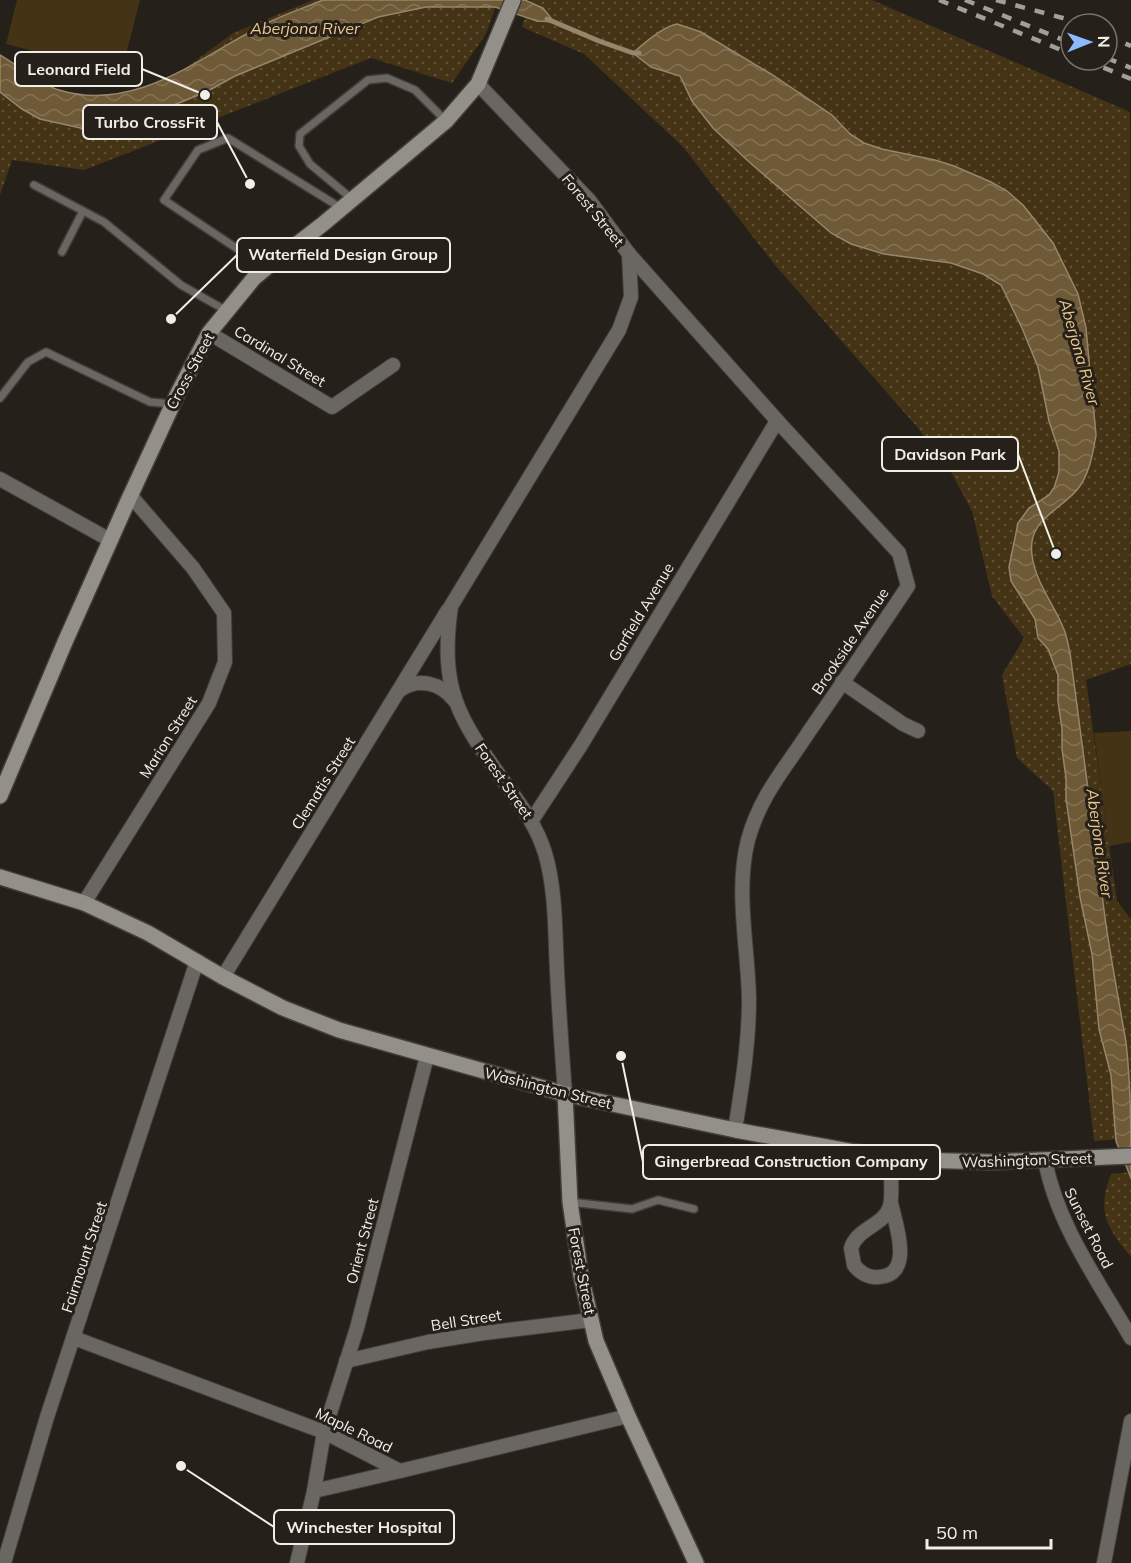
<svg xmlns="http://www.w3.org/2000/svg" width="1131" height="1563" font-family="Mulish,sans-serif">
<defs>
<pattern id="park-dots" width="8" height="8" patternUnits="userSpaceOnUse" patternTransform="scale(1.5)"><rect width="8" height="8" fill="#443315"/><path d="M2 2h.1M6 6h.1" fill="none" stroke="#5f5137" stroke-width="1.8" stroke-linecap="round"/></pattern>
<pattern id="water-waves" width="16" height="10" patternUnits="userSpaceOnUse" patternTransform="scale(1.5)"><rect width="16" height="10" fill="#6f5a37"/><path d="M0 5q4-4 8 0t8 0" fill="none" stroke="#847254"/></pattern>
</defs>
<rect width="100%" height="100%" fill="#252019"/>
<g fill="#443315">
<polygon points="17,0 140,0 121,74 6,44"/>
<polygon points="1131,731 1131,842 1109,846 1094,733"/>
</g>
<g fill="url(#park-dots)">
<polygon points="313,0 498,0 486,34 452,83 371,58 84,170 12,160 0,195 0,79 60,114 156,90 233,33"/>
<polygon points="531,0 872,0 1130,112 1131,664 1086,680 1117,901 1131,919 1131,1138 1094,1141 1053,791 1017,758 1002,675 1024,638 992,596 972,511 951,472 918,428 775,265 683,147 584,54 522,27"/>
<path d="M1131 1172V1257C1107 1228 1096 1212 1111 1174Z"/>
</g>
<g fill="url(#water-waves)" stroke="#96866c" stroke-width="1.5">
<path d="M323 0H525L543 8 554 22 537 21 495 7H426L378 17 235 76 206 92 164 109 129 122 85 129 40 119 22 109 0 92V55C17 65 40 84 59 90 137 114 202 55 267 23 285 14 304 8 323 0Z"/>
<path d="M677 24 701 32 771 74 832 115 850 134 864 143 882 149 935 160 954 166 991 182 1007 191 1023 205 1053 243 1078 294 1086 328 1096 435C1093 453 1089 477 1076 491 1057 512 1027 521 1032 555 1035 581 1053 603 1063 627 1067 635 1068 645 1070 653 1082 744 1094 834 1106 925 1112 964 1119 1003 1126 1042 1131 1087 1131 1133 1131 1178L1116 1141 1111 1075 1099 1029 1092 954 1080 897 1066 799V778L1062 749V729L1058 701V675L1048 649 1038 638 1035 619 1011 581 1009 567 1018 523 1029 508 1049 495 1054 488 1059 472V451L1049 421 1038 367 1022 328 1001 285 983 274 951 263 884 254 851 244 831 233 747 160 713 128 692 101 680 76 651 67 633 53C643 44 664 26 677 24Z"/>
</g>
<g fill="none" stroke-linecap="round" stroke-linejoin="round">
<polyline stroke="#96866c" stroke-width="5" points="547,19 599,41 633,53 639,53"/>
<g stroke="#423d36" stroke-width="10">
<g id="lane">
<polyline points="34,185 104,222 181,285 227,311"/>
<polyline points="352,199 310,164 299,146 300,134 368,80 387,78 415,90 446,121"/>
<polyline points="62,252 83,211"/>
<polyline points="266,268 164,200 198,150 228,138 341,208"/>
<polyline points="0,398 28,362 46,352 150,402 173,404"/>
<polyline points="570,1202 632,1209 658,1200 694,1209"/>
</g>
</g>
<g stroke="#423d36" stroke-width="16">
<g id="street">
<path d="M478 84 589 200 629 254 782 426 899 553 908 586C875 636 841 685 808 733 784 770 760 796 748 840 735 891 748 946 749 999 749 1043 742 1086 735 1130"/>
<polyline points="209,333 332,407 393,365"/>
<polyline points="0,479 110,540"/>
<polyline points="842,682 903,724 918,731"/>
<path d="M400 690C418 677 441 683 454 700"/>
<polyline points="532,820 581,745 777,421"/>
<polyline points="84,903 209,703 225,662 224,613 193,568 130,495"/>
<polyline points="223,977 448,610"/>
<path d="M565 1094C562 1053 559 1012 557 971 555 932 556 890 545 853 537 827 523 808 507 786 459 718 439 692 451 606L619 330 631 297 629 254"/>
<path d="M1045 1160C1057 1225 1099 1282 1131 1338"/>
<path d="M891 1203C895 1222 915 1275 879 1277 869 1278 860 1273 854 1265L851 1248C858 1227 884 1226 890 1206 893 1196 890 1169 891 1157"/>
<polyline points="74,1338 324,1432 400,1471 628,1416"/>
<polyline points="346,1361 428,1342 484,1333 591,1320"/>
<polyline points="314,1491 324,1432 357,1328 427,1056"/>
<polyline points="4,1563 47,1417 197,961"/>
<polyline points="297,1563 314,1491 400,1471"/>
<polyline points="1104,1563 1131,1421"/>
</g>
</g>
<g stroke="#423d36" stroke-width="18">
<g id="secondary">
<polyline points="0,796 65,642 127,503 177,395 209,333 254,278 266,268 323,224 446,121 478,84 513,0"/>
<polyline points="0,877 84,903 148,933 223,977 283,1008 339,1030 565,1094 735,1130 849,1151 914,1160 991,1162 1131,1156"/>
<polyline points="565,1094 570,1202 581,1276 596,1341 628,1416 696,1563"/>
</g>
</g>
<use href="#lane" stroke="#6a6763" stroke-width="7"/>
<use href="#street" stroke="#6a6763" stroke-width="14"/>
<use href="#secondary" stroke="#938f89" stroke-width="15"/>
<g stroke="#a29e98" stroke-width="4.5" stroke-dasharray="10 10" stroke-linecap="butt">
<polyline points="939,0 1071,54"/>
<polyline points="965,0 1071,43"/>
<polyline points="996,0 1085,24"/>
<polyline points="1107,36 1131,46"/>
<polyline points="1107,58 1131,68"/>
<polyline points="1085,60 1131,79"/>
</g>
</g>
<g text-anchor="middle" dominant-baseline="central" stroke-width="6" stroke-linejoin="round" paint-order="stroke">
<g font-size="15" fill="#f1eee8" stroke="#252019">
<text transform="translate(593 210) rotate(51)">Forest Street</text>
<text transform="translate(280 356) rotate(31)">Cardinal Street</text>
<text transform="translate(190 371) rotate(-62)">Cross Street</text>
<text transform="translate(641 612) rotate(-59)">Garfield Avenue</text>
<text transform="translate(850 641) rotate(-56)">Brookside Avenue</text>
<text transform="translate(168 737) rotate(-58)">Marion Street</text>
<text transform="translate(504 781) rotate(55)">Forest Street</text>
<text transform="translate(323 783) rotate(-58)">Clematis Street</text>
<text transform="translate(548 1088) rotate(14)">Washington Street</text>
<text transform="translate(1027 1160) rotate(-2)">Washington Street</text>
<text transform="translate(1089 1228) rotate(63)">Sunset Road</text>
<text transform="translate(362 1241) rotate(-75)">Orient Street</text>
<text transform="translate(84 1257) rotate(-72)">Fairmount Street</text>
<text transform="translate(582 1271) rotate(79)">Forest Street</text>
<text transform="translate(466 1320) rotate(-9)">Bell Street</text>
<text transform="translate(354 1430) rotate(26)">Maple Road</text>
</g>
<g font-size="16" font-style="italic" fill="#edc88c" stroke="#252019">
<text x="305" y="28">Aberjona River</text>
<text transform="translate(1080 352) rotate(74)">Aberjona River</text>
<text transform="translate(1100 843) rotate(82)">Aberjona River</text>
</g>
</g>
<path fill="none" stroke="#f1eee8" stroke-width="2" d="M205 95L142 69M250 184L217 122M171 319L237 255M1056 554L1018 454M621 1056L643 1162M181 1466L274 1527"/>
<g fill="#f1eee8" stroke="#252019" stroke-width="2">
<circle cx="205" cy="95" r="6"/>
<circle cx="250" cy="184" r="6"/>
<circle cx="171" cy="319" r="6"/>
<circle cx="1056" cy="554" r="6"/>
<circle cx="621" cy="1056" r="6"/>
<circle cx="181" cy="1466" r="6"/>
</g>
<g fill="#252019" stroke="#f1eee8" stroke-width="2">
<rect x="15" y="52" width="127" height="34" rx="6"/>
<rect x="83" y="105" width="134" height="34" rx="6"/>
<rect x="237" y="238" width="213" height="34" rx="6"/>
<rect x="882" y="437" width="136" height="34" rx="6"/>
<rect x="643" y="1145" width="297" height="34" rx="6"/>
<rect x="274" y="1510" width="180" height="34" rx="6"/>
</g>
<g font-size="16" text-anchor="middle" font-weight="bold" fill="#f1eee8">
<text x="79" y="75">Leonard Field</text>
<text x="150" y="128">Turbo CrossFit</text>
<text x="343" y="260">Waterfield Design Group</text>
<text x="950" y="460">Davidson Park</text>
<text x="791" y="1167">Gingerbread Construction Company</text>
<text x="364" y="1533">Winchester Hospital</text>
</g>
<g transform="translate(1089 42) rotate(89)"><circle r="28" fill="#252019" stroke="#77726c" stroke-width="1.5"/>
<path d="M0-4.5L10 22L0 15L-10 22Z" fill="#8eb9fd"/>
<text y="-9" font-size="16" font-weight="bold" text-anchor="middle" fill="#f1eee8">N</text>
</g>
<path d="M927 1539v9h124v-9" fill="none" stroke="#f1eee8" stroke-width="3"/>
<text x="936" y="1539" font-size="18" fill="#f1eee8" stroke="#252019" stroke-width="4.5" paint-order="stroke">50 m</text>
</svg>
